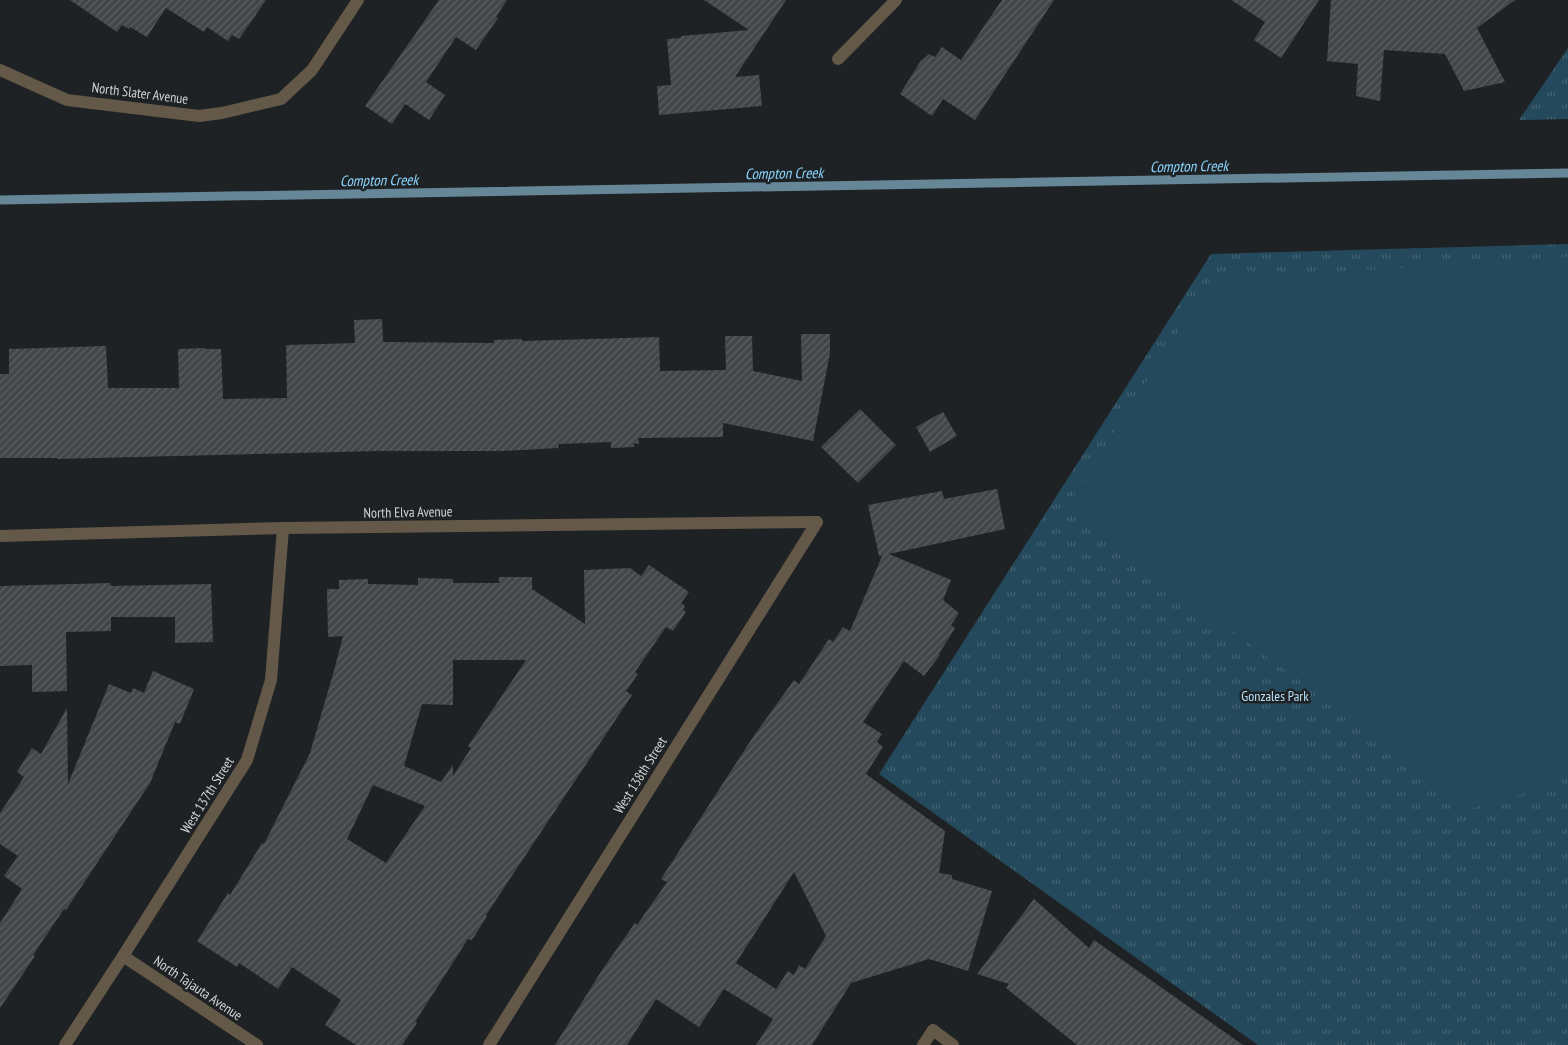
<svg xmlns="http://www.w3.org/2000/svg" width="1568" height="1045" font-family="'PT Sans Narrow',sans-serif">
<defs>
<pattern id="park-tufts" width="24" height="20" patternUnits="userSpaceOnUse" patternTransform="scale(1.25)"><rect width="24" height="20" fill="#25495c"/><path d="M3 7l-1-3M5 7V3M7 7l1-3M15 17l-1-3M17 17v-4M19 17l1-3" fill="none" stroke="#446272"/></pattern>
<pattern id="building-hatch" width="6" height="6" patternUnits="userSpaceOnUse" patternTransform="scale(1.25)"><rect width="6" height="6" fill="#434649"/><path d="M-1 1l2-2M0 6l6-6M5 7l2-2" fill="none" stroke="#5d6062"/></pattern>
</defs>
<rect width="100%" height="100%" fill="#1f2224"/>
<g fill="url(#park-tufts)">
<polygon points="1568,48 1568,119 1519,120"/>
<polygon points="1568,244 1568,1045 1258,1045 879,774 1211,254"/>
</g>
<polygon fill="#25495c" points="1568,257 1568,765 1553,785 1474,808 1065,509 1211,280"/>
<g fill="none" stroke-linecap="round" stroke-linejoin="round">
<polyline stroke="#668798" stroke-width="9" points="0,200 1568,173"/>
</g>
<g fill="url(#building-hatch)" fill-rule="evenodd">
<polygon points="70,0 266,0 239,39 232,35 228,41 207,27 204,32 166,8 147,37 130,27 129,29 122,25 117,32"/>
<polygon points="439,0 507,0 496,17 498,18 476,50 456,37 426,82 445,95 429,120 405,104 392,124 365,106"/>
<polygon points="704,0 786,0 735,77 759,75 762,106 659,115 657,86 671,85 667,39 681,38 681,36 749,30"/>
<polygon points="1002,0 1054,0 975,120 943,99 932,116 900,94 920,62 929,54 935,57 942,47 961,60"/>
<polygon points="1231,0 1319,0 1281,58 1254,40 1265,22"/>
<polygon points="1331,0 1515,0 1477,28 1505,82 1464,91 1445,54 1384,50 1380,101 1356,96 1358,64 1327,61"/>
<polygon points="382,319 383,342 494,343 494,340 522,339 522,341 659,337 660,371 726,370 725,336 752,336 753,371 802,381 801,334 830,334 830,353 813,441 723,423 723,437 638,438 639,444 634,443 634,447 611,448 611,442 559,444 558,448 502,451 380,451 57,459 57,458 0,458 0,374 9,374 9,349 106,346 108,388 179,388 178,349 205,348 205,349 221,349 223,399 287,398 286,345 355,343 354,320"/>
<polygon points="860,409 896,445 858,483 821,447"/>
<polygon points="943,412 957,436 930,452 916,427"/>
<path d="M997 489 1005 529 889 554 951 580 943 600 959 613 951 625 955 628 939 654 940 655 924 676 904 661 863 722 882 734 877 742 883 747 866 774 945 831 939 873 952 875V879L992 891 968 971 929 959 851 983 812 1045H756L773 1019 724 989 699 1027 656 999 627 1045H555L604 967 635 923 637 925 667 882 661 879 753 737 794 680 799 684 829 639 833 642 843 627 850 631 882 556H879L868 505 942 491 944 499ZM794 872 826 936 805 969 799 965 794 975 788 971 776 989 736 963Z"/>
<path d="M649 565 689 592 681 603 685 606 683 610 686 612 673 631 666 627 635 672 638 674 626 691 632 695 486 915 487 916 474 937 471 940 468 939 415 1022 417 1023 402 1045H356L325 1025 341 1000 292 967 278 989 239 963 237 967 197 941 228 893 230 895 262 843 264 844 310 753 335 667 343 636 328 637 327 589H339V580L368 579V584L418 585V578L453 579V583H499V577H532V589L585 624 584 570 630 568 641 576ZM453 660H526L468 746 471 748 453 776V765L441 782 404 766 422 704 453 705ZM373 785 425 806 386 863 347 839Z"/>
<polygon points="110,583 111,586 211,584 213,642 175,643 175,617 111,617 111,631 66,632 67,691 32,692 32,665 0,666 0,586"/>
<polygon points="153,671 194,689 180,724 175,722 150,783 66,910 64,909 33,955 35,956 0,1008 0,923 22,889 4,876 18,856 0,844 0,813 24,777 17,772 32,748 41,754 67,708 68,784 109,684 131,693 133,688 144,693"/>
<polygon points="1034,899 1089,948 1094,940 1243,1045 1077,1045 1006,988 1009,984 977,974"/>
</g>
<g fill="none" stroke-linecap="round" stroke-linejoin="round">
<g stroke="#645949" stroke-width="12">
<polyline points="838,59 896,0"/>
<polyline points="0,70 67,100 199,116 222,113 281,99 312,70 358,0"/>
<polyline points="0,536 283,528 817,522"/>
<polyline points="123,956 257,1045"/>
<polyline points="65,1045 123,956 247,760 271,680 283,528"/>
<polyline points="489,1045 817,522"/>
<polyline points="923,1045 933,1030 953,1045"/>
</g>
</g>
<g text-anchor="middle" dominant-baseline="central" stroke-width="5" stroke-linejoin="round" paint-order="stroke">
<g font-size="14" fill="#d1d3d4" stroke="#1f2224">
<text transform="translate(140 93) rotate(7)">North Slater Avenue</text>
<text transform="translate(408 512) rotate(-1)">North Elva Avenue</text>
<text transform="translate(640 775) rotate(-58)">West 138th Street</text>
<text transform="translate(207 795) rotate(-58)">West 137th Street</text>
<text transform="translate(198 988) rotate(34)">North Tajauta Avenue</text>
</g>
<g font-size="14" fill="#b5e0f9" stroke="#1f2224">
<text x="1275" y="696">Gonzales Park</text>
</g>
<g font-size="15" font-style="italic" fill="#8ad5fe" stroke="#1f2224">
<text transform="translate(1189 166) rotate(-1)">Compton Creek</text>
<text transform="translate(784 173) rotate(-1)">Compton Creek</text>
<text transform="translate(379 180) rotate(-1)">Compton Creek</text>
</g>
</g>
</svg>
